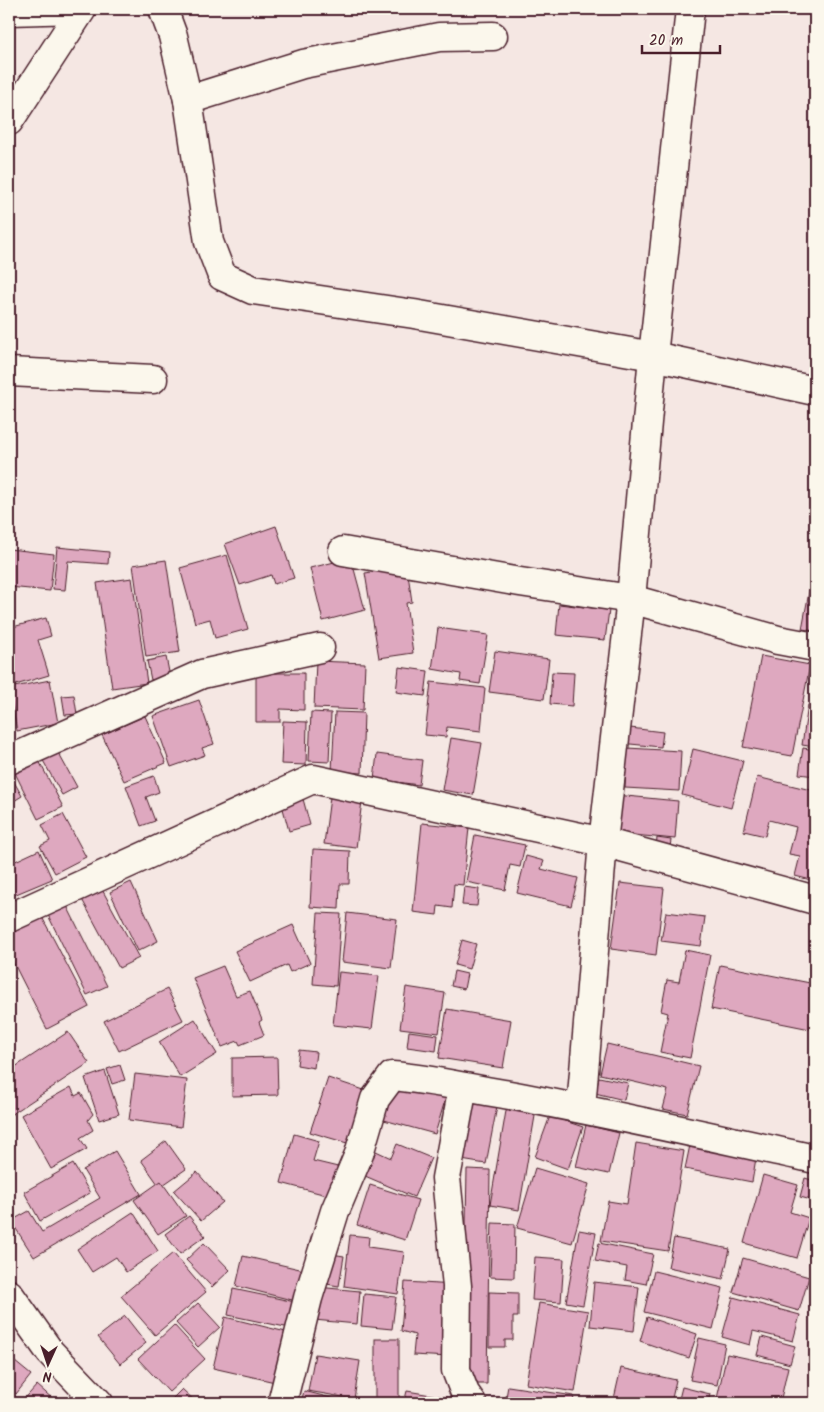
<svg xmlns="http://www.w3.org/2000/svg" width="824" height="1412" font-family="Kalam,sans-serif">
<rect width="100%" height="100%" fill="#f5e7e3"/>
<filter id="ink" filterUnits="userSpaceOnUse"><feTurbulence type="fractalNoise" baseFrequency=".02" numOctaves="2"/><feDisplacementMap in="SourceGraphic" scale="10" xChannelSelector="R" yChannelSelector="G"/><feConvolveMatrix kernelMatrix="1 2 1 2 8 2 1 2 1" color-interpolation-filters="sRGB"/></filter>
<g filter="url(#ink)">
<g fill="#dea8bf" stroke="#4a1f2b">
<polygon points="276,526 294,578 274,584 271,575 240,585 225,544"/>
<polygon points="57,547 109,552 108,564 68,561 65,590 53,589"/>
<polygon points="9,549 54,554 50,591 9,587"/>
<polygon points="227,555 248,629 215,638 210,619 195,623 180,568"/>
<polygon points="351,558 365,610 323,621 310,568"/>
<polygon points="166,560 180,652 146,657 133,565"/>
<polygon points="815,560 815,631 802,629"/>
<polygon points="407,567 412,602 406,603 413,653 379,658 365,573"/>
<polygon points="132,578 147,683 112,688 97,583"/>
<polygon points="559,604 609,610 605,640 556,635"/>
<polygon points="46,618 51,636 38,640 49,675 9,687 9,628"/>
<polygon points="438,628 488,635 480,684 460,681 461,674 432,669"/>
<polygon points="495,651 549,659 544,699 489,692"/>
<polygon points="761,656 810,665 792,756 743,747"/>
<polygon points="166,657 170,677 151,680 147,661"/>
<polygon points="316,661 365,663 363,710 314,708"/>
<polygon points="399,667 428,671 425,696 396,692"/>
<polygon points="552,672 574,673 572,706 550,704"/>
<polygon points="256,673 304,673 304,710 280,709 280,722 256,722"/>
<polygon points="50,680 58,723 17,731 9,688"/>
<polygon points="431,682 485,688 481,731 447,727 446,737 425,735"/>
<polygon points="74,695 77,714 65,715 62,696"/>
<polygon points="199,700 214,744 202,748 205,755 171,767 153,716"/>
<polygon points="808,705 815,706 815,747 802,745"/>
<polygon points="311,712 331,713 329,762 309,761"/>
<polygon points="335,712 364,713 362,773 332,771"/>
<polygon points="145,716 166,763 124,781 102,735"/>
<polygon points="283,721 307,722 306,765 281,764"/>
<polygon points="622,727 663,732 661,747 620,743"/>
<polygon points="451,738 482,743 473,795 442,790"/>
<polygon points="55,747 77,787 62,795 40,755"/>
<polygon points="627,748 681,751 679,791 625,788"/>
<polygon points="803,748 815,750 815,776 799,774"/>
<polygon points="693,749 743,761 731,808 682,795"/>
<polygon points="377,754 422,760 419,785 374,779"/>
<polygon points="36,755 63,807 38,819 12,767"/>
<polygon points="9,773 22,796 9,804"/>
<polygon points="154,776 159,792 146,797 155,821 141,826 126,786"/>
<polygon points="757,777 815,791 815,881 795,876 800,856 789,854 796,827 769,820 765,836 744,831"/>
<polygon points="616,795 678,801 675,839 613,833"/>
<polygon points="330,797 362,801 356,848 324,844"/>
<polygon points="303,799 310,825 289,831 282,805"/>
<polygon points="63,814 86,857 55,873 40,846 50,841 42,825"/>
<polygon points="422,823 469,828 463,885 454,884 452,908 438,906 437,915 413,912"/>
<polygon points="475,835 525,845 520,867 510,865 505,890 466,882"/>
<polygon points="657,838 671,840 669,856 655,855"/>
<polygon points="313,849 350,851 349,884 340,884 339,909 310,907"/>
<polygon points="39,850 52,879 9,897 9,864"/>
<polygon points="526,856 544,861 541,869 578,878 571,906 517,893"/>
<polygon points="98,882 139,958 119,968 78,892"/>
<polygon points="131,882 158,941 138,951 110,892"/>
<polygon points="620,883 664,888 656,955 611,949"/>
<polygon points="464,887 479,889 477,906 462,905"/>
<polygon points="66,904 107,986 87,995 47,913"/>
<polygon points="666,912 705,917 701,946 661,941"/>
<polygon points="318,913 341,914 336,986 313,984"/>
<polygon points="347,913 397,919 391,968 342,962"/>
<polygon points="42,917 89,1007 47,1029 9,954 9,934"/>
<polygon points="293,925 310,963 290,972 287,965 250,982 235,951"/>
<polygon points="462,940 476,944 469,969 455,965"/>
<polygon points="685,950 710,955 690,1058 660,1052 668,1013 661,1011 667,980 679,982"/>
<polygon points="720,965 815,984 815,1030 711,1009"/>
<polygon points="223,966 236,996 250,991 262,1020 259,1022 264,1035 240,1045 238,1041 222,1047 193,978"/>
<polygon points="454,971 467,974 464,989 451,986"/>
<polygon points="339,972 379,976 372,1029 333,1025"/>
<polygon points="406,987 445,993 439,1033 400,1028"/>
<polygon points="167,989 183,1020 119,1051 104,1021"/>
<polygon points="447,1009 511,1020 503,1068 439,1058"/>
<polygon points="195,1019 217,1054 180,1077 159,1042"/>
<polygon points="409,1031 438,1035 436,1051 407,1047"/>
<polygon points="68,1032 89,1063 9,1116 9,1071"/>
<polygon points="607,1044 699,1066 687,1114 663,1109 668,1090 600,1074"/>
<polygon points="299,1050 316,1052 314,1068 297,1065"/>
<polygon points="277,1057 278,1095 232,1096 232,1058"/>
<polygon points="120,1065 125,1080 112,1084 107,1069"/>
<polygon points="105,1071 119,1114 99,1120 85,1078"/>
<polygon points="135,1074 187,1080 181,1127 129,1120"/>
<polygon points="599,1077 628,1083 624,1100 595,1093"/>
<polygon points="328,1078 364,1090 347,1143 310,1132"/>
<polygon points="395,1082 446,1097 435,1134 384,1120"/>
<polygon points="71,1087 75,1096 81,1093 93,1114 88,1120 93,1130 80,1138 87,1149 51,1169 21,1115"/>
<polygon points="467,1095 498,1101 486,1164 455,1159"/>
<polygon points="507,1105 536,1110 519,1210 490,1205"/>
<polygon points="550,1116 583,1127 568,1169 535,1157"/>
<polygon points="586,1125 619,1133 609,1174 576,1167"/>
<polygon points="294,1134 319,1141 313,1161 342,1168 334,1197 281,1183"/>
<polygon points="166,1141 186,1169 160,1187 141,1160"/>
<polygon points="636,1143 684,1151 668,1251 601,1241 608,1201 627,1204"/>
<polygon points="397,1144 431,1158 414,1197 365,1176 376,1151 391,1158"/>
<polygon points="690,1145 756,1158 752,1182 685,1169"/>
<polygon points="115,1151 141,1194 34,1257 11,1221 29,1211 42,1232 100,1198 83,1170"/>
<polygon points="73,1164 90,1193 40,1221 24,1192"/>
<polygon points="535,1168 589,1184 572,1243 517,1228"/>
<polygon points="467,1169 490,1170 487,1384 463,1384"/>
<polygon points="197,1172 223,1202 201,1221 174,1191"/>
<polygon points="763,1175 798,1185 790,1212 809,1218 797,1258 744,1243"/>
<polygon points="805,1178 815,1181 815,1201 800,1197"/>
<polygon points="161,1181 186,1216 158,1234 134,1200"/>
<polygon points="370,1185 418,1200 405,1240 357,1225"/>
<polygon points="133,1212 158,1251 126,1272 116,1257 92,1272 77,1249"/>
<polygon points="189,1216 205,1236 180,1254 165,1234"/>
<polygon points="492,1223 515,1224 514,1278 490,1277"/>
<polygon points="579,1230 596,1233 583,1305 566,1302"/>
<polygon points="350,1235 369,1237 368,1247 404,1252 398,1294 344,1286"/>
<polygon points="674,1238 730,1249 723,1279 668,1267"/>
<polygon points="204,1243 230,1270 212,1287 186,1260"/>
<polygon points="599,1243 653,1254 646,1284 625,1280 627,1267 595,1261"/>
<polygon points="173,1253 206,1292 155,1335 121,1296"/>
<polygon points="325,1253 344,1256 339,1286 320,1283"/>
<polygon points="243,1256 304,1270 296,1301 236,1286"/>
<polygon points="535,1257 564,1259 561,1302 532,1300"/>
<polygon points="743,1258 809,1277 799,1311 733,1292"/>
<polygon points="654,1271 723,1288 713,1329 644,1312"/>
<polygon points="405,1282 455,1285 449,1357 413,1355 415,1335 401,1331"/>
<polygon points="594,1282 639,1287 634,1331 590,1326"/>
<polygon points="317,1287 360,1291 357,1324 314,1320"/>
<polygon points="233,1289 295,1302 290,1328 228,1315"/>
<polygon points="489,1292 518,1293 518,1317 513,1317 513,1340 505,1340 505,1347 489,1347"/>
<polygon points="364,1294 396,1297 392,1329 361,1326"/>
<polygon points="733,1297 800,1315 793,1341 753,1331 750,1345 722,1337"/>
<polygon points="198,1303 220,1327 198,1347 176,1323"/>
<polygon points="539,1303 588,1311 575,1392 526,1384"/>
<polygon points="125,1316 146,1343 120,1364 98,1337"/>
<polygon points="225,1317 286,1332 275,1382 213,1368"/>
<polygon points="647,1317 697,1334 689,1358 640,1341"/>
<polygon points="174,1325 205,1359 169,1392 138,1359"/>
<polygon points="762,1337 795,1346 790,1364 757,1355"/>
<polygon points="699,1338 725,1344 717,1385 690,1380"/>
<rect x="375" y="1339" width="24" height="64"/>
<polygon points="315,1354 360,1361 354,1399 308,1391"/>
<polygon points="727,1354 788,1367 780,1403 716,1403"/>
<polygon points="9,1357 31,1375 16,1394 9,1388"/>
<polygon points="621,1368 676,1380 671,1403 613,1403"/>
<polygon points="37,1385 54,1400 51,1403 21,1403"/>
<polygon points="508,1386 574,1396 573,1403 505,1403"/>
<polygon points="682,1387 710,1394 708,1403 678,1403"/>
<polygon points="182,1389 197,1403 168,1403"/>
<polygon points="304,1391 350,1403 301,1403"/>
<polygon points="407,1391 456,1399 455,1403 404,1403"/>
</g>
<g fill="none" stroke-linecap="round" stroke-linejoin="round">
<g stroke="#4a1f2b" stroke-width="31">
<g id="minor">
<polyline points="163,9 173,36 188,100 209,242 222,276 253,290 414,314 653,356 815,391"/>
<polyline points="9,11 78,9"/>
<polyline points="188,100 303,64 439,37 493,36"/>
<polyline points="9,121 82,9"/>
<polyline points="9,372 153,379"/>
<polyline points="343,551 520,582 631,599 778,640 815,647"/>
<polyline points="9,760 202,674 320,648"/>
<polyline points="9,918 313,779 603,842 815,900"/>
<polyline points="463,1087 446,1178 457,1286 456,1370 465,1393 472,1403"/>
<polyline points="581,1108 603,842 631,599 653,356 690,9"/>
<polyline points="9,1294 50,1352 99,1403"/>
<path d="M282 1403 308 1298 335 1211 359 1154 375 1099 392 1076C430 1079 466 1088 504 1094 608 1113 712 1137 815 1159"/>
</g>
</g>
<use href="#minor" stroke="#fbf7ec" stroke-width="28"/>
</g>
</g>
<rect width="824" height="1412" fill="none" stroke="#fbf7ec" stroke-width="30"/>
<rect x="15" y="15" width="794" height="1382" fill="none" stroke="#4a1f2b" stroke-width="2" filter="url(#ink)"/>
<g transform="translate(48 1364) rotate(183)" stroke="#fbf7ec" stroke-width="4" paint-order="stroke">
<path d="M0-4L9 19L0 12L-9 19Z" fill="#4a1f2b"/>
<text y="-8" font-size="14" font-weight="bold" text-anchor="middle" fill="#4a1f2b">N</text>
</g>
<path d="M642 45v8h78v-8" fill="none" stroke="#4a1f2b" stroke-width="2.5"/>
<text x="649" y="45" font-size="15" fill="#4a1f2b" stroke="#fbf7ec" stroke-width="4" paint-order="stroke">20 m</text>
</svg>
